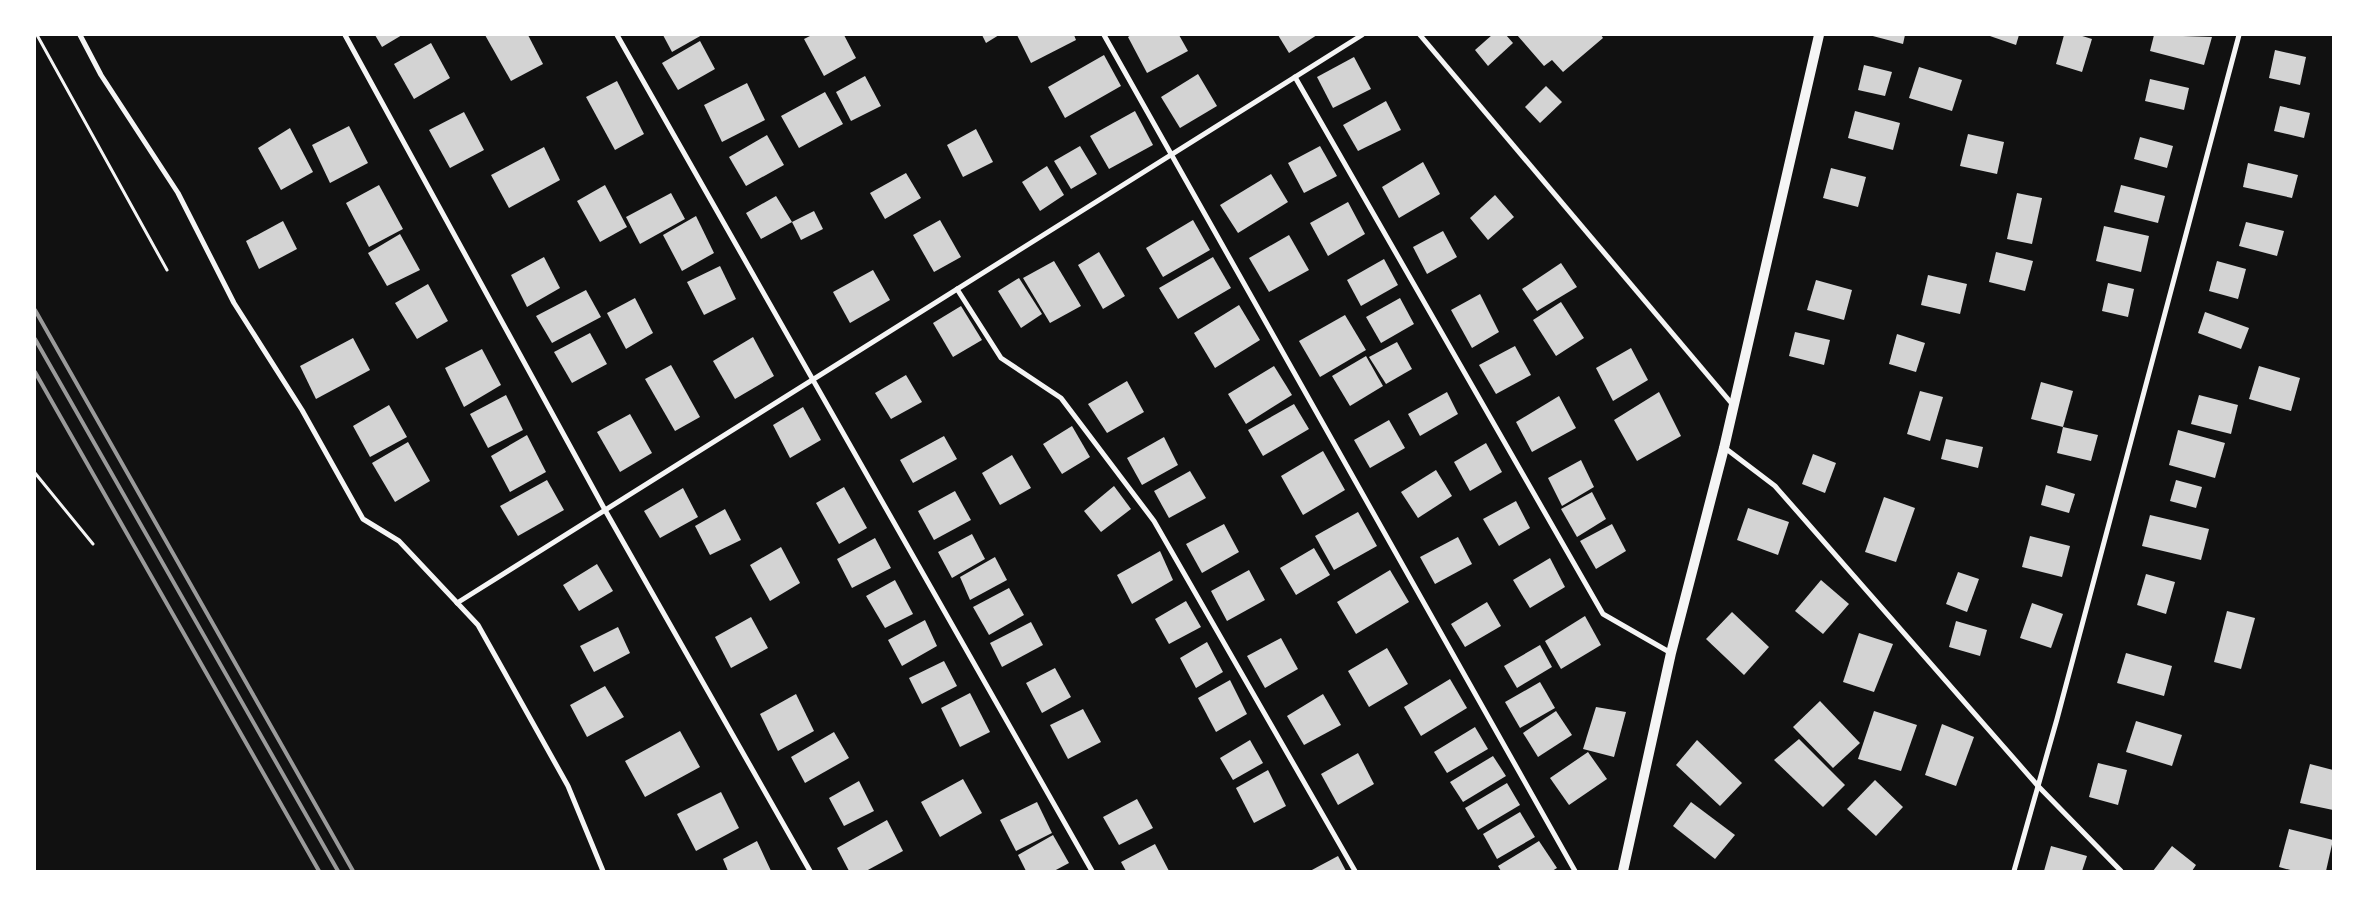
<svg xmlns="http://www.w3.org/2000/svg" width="2368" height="906" font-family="'Open Sans',sans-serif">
<rect width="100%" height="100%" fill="#111"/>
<g fill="#d3d3d3">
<polygon points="375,35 402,35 382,47"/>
<polygon points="485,35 528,35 543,64 511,81"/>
<polygon points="663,35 702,35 672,52"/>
<polygon points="812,35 844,35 856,58 824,76 804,39"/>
<polygon points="982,35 999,35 986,43"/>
<polygon points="1017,35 1074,35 1076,40 1031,63"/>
<polygon points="1131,35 1179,35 1188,51 1147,73 1128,37"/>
<polygon points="1278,35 1317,35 1289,53"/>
<polygon points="1492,35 1506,35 1513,43 1488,66 1475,50"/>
<polygon points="1517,35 1601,35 1603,38 1563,72 1552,60 1544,66"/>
<polygon points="1869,35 1905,35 1903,44"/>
<polygon points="1987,35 2019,35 2016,45"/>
<polygon points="2064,35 2079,35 2092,39 2082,72 2056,64"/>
<polygon points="2154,35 2212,37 2204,65 2150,51"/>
<polygon points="700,41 715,69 678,90 662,63"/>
<polygon points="431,43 450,78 414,99 394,64"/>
<polygon points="2275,50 2306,57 2300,85 2269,78"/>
<polygon points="1104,55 1121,86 1065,118 1048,87"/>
<polygon points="1354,57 1371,89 1333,108 1317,77"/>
<polygon points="1864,65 1892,72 1885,96 1858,90"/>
<polygon points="1919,67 1962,80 1952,111 1909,98"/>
<polygon points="1198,74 1217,106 1180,128 1161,97"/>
<polygon points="865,76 881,106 851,121 836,92"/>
<polygon points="2150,79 2189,88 2184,110 2145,101"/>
<polygon points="617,81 644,134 615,150 586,97"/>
<polygon points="747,83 765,120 722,142 704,105"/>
<polygon points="1546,86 1562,102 1540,123 1525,107"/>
<polygon points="825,92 843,124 799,148 781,116"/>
<polygon points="1386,101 1401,130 1358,151 1343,125"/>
<polygon points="2280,106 2310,113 2304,138 2274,131"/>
<polygon points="1135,111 1153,145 1109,169 1090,136"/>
<polygon points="1855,111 1900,123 1893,150 1848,138"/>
<polygon points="464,112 484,150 450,168 429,130"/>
<polygon points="349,126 368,163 330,183 312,145"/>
<polygon points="290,128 313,172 281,190 258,148"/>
<polygon points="976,129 993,162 963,177 947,145"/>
<polygon points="1968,134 2004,142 1997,174 1960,166"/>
<polygon points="767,135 784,165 746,186 729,157"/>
<polygon points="2140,137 2173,146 2167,168 2134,159"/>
<polygon points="1080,146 1097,174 1071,189 1054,161"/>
<polygon points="1320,146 1337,176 1304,193 1288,163"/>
<polygon points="544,147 560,180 509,208 491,175"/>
<polygon points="1423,162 1440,194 1399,218 1382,187"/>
<polygon points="2248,163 2298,175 2292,198 2243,187"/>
<polygon points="1047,166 1064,195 1040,211 1022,182"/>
<polygon points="1831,168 1866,177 1858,207 1823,198"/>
<polygon points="906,173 921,198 885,219 870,193"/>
<polygon points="1271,174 1288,202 1238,233 1220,205"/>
<polygon points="379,185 403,229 369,247 346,203"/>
<polygon points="605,185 627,227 600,242 577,201"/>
<polygon points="2121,185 2165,196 2158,223 2114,212"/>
<polygon points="671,193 685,219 640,244 626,217"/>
<polygon points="2017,193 2042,198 2032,244 2007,239"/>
<polygon points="1495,195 1514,217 1488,240 1470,218"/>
<polygon points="776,196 792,222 814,211 823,229 801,240 792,222 761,239 746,213"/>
<polygon points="1348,202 1365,234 1328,256 1310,223"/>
<polygon points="696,216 714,253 682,271 663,235"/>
<polygon points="940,220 961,257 934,272 913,235"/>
<polygon points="1193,220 1210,250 1163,277 1146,248"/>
<polygon points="283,221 297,249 259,269 246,241"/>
<polygon points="2246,222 2284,231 2277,256 2239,246"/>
<polygon points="2104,226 2149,236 2141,272 2096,261"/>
<polygon points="1443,231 1457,257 1427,274 1413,247"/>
<polygon points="400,234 420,270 387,286 368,253"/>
<polygon points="1289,235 1309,270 1269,292 1249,258"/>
<polygon points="1099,252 1125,296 1103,309 1078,265"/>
<polygon points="1996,252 2033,261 2025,291 1989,282"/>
<polygon points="544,257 560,288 527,307 511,275"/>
<polygon points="1213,257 1231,288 1178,319 1159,288"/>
<polygon points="1384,259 1398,285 1361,306 1347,280"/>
<polygon points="1054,261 1081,306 1050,323 1023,278"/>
<polygon points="2217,261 2246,269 2238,299 2209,291"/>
<polygon points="1561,263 1577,287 1537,311 1522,289"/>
<polygon points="720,266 736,299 704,315 687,282"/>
<polygon points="873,270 890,300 850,323 833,292"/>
<polygon points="1928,275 1967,284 1960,314 1921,305"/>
<polygon points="1019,278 1042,314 1021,328 998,291"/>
<polygon points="1816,280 1852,290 1844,320 1807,310"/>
<polygon points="2108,283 2134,289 2128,317 2102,311"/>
<polygon points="428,284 448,321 417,339 395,303"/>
<polygon points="586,290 601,317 552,343 536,316"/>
<polygon points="1480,294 1499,332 1472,348 1451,310"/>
<polygon points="635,298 653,333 626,349 607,313"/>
<polygon points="1400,298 1414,324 1381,343 1366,317"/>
<polygon points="1561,302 1584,338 1556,356 1533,320"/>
<polygon points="1239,305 1260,340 1215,368 1194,333"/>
<polygon points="961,306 982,340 953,357 933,323"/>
<polygon points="2205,312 2249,328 2241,349 2198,333"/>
<polygon points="1345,315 1366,350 1320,377 1299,341"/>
<polygon points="1795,332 1830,340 1824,365 1789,356"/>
<polygon points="590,333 607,364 572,383 554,352"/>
<polygon points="1897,334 1925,343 1916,372 1889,364"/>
<polygon points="753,337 774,376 735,399 713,361"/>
<polygon points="353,338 370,370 316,399 300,366"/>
<polygon points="1397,342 1412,369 1386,384 1369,357"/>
<polygon points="1515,346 1531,375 1496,394 1479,365"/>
<polygon points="1631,348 1648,380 1613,401 1596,368"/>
<polygon points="482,349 501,385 464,407 445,368"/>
<polygon points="1366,356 1383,386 1350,406 1332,376"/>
<polygon points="671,365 700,417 675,431 645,379"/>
<polygon points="1274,366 1292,395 1246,424 1228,394"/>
<polygon points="2259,366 2300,378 2291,411 2249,399"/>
<polygon points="906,375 922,402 891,419 875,393"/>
<polygon points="1127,381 1144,412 1107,433 1088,404"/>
<polygon points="2041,382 2073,391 2063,427 2031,419"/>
<polygon points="1920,391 1943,397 1930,441 1907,434"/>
<polygon points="1447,392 1458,414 1420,436 1408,414"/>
<polygon points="1659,392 1681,436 1637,461 1614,420"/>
<polygon points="506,395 523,430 488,448 470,414"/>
<polygon points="2199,395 2238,405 2231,434 2191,424"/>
<polygon points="1559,396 1576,428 1532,452 1516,422"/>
<polygon points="1294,404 1309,429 1263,456 1248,430"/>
<polygon points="389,405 407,437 370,457 353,426"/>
<polygon points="803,407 821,440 790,458 773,425"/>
<polygon points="630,414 652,453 620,472 597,432"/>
<polygon points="1389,420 1405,448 1370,468 1354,440"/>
<polygon points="1072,426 1090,457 1062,474 1043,444"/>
<polygon points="2063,427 2098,435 2091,461 2057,453"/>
<polygon points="2178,430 2225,443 2215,478 2169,465"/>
<polygon points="527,435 546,472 510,492 491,456"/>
<polygon points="944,436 957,459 913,483 900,460"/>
<polygon points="1164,437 1178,465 1142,485 1127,458"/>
<polygon points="1946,439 1983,447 1978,468 1941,459"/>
<polygon points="408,442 430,481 395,502 372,463"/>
<polygon points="1486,443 1502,472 1470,491 1454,462"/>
<polygon points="1323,451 1345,490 1303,515 1281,476"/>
<polygon points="1813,454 1836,463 1825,493 1802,484"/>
<polygon points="1012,455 1031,488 1000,505 982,473"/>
<polygon points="1581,460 1594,487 1562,506 1548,478"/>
<polygon points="1436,470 1452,496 1418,518 1401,492"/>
<polygon points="1190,471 1206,498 1169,518 1154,491"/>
<polygon points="547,480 564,510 518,536 500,506"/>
<polygon points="2176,480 2202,487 2196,508 2170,501"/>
<polygon points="2046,485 2075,494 2069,513 2041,505"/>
<polygon points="1114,486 1131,509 1101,532 1084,511"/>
<polygon points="844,487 867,528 839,544 816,503"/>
<polygon points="683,488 698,517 660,538 644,511"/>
<polygon points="955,491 971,520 934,540 918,511"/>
<polygon points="1592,492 1606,519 1577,537 1561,509"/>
<polygon points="1884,497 1915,508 1896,562 1865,552"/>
<polygon points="1516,501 1530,528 1499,546 1483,519"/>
<polygon points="1748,508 1789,522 1778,555 1737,540"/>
<polygon points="725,509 741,540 710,555 695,526"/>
<polygon points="1358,512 1377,546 1334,570 1315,536"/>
<polygon points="2150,515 2209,529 2201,560 2142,546"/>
<polygon points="1224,524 1239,552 1202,573 1186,544"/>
<polygon points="1612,524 1626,551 1596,569 1580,541"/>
<polygon points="972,534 985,559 952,578 938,552"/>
<polygon points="2030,536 2070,546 2062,577 2022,567"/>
<polygon points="1458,537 1472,564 1435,584 1420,557"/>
<polygon points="875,538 891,568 852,588 837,559"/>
<polygon points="781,547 800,583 770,601 750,565"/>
<polygon points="1314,548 1330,575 1296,595 1280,568"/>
<polygon points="1160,551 1173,580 1132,604 1117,575"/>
<polygon points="995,557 1007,580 970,600 960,577"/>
<polygon points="1550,558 1565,587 1530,608 1513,580"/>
<polygon points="597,564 613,591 579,611 563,585"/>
<polygon points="1249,570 1265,600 1227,621 1211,591"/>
<polygon points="1390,570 1409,602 1356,634 1337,602"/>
<polygon points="1958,572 1979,579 1967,612 1946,604"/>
<polygon points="2146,574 2175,582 2166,614 2137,605"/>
<polygon points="895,580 913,614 885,628 866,596"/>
<polygon points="1821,580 1849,604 1823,634 1795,611"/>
<polygon points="1009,588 1024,615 989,635 973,607"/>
<polygon points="1186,601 1201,627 1169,644 1155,619"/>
<polygon points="1487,602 1501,626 1465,647 1451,624"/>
<polygon points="2032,603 2063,614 2051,648 2020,638"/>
<polygon points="2227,611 2255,618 2241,669 2214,662"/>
<polygon points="1732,612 1769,647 1744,675 1706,639"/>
<polygon points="1585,616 1601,645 1561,669 1545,641"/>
<polygon points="751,617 768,648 731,668 715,637"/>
<polygon points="925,620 937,646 902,666 888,640"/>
<polygon points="1956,621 1987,630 1980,656 1949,647"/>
<polygon points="1031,622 1043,645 1002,667 990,643"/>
<polygon points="618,627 630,653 594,672 580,646"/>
<polygon points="1859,633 1893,644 1874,692 1843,682"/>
<polygon points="1281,638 1298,669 1265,688 1247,656"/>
<polygon points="1207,642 1223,672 1196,688 1180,658"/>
<polygon points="1540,645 1552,667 1517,688 1504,666"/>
<polygon points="1387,648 1408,684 1369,707 1348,671"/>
<polygon points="2126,653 2172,666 2164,696 2117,683"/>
<polygon points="944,661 957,686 922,704 909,678"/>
<polygon points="1055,668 1071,697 1042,713 1026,683"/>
<polygon points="1450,679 1467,708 1421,736 1404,707"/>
<polygon points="1230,680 1247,714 1216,732 1198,698"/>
<polygon points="1540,682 1555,708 1520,728 1505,702"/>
<polygon points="605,686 624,717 587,737 570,705"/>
<polygon points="970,693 990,732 960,747 941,708"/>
<polygon points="796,694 814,731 778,751 760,714"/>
<polygon points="1323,694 1341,725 1304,745 1287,716"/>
<polygon points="1820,701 1860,743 1833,768 1793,727"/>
<polygon points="1596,707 1626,712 1614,757 1583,749"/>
<polygon points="1083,709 1101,742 1068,759 1050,725"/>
<polygon points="1556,711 1572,735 1538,757 1523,733"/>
<polygon points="1874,711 1917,725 1901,771 1858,759"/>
<polygon points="2136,721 2182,735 2172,766 2126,752"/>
<polygon points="1942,724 1974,737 1956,786 1925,775"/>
<polygon points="1475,727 1488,749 1447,773 1434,752"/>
<polygon points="680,731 700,767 645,797 625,761"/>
<polygon points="834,732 849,758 805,783 791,757"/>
<polygon points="1799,739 1845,785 1823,807 1774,760"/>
<polygon points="1250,740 1263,763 1233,780 1220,758"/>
<polygon points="1697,740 1742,783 1720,806 1676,765"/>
<polygon points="1588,752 1607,779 1569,805 1550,778"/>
<polygon points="1358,753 1374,784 1338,805 1321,774"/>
<polygon points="1493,756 1506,776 1463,802 1450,782"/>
<polygon points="2098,763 2127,770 2118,805 2089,797"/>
<polygon points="2310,764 2333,770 2333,810 2300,803"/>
<polygon points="1268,770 1286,806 1254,823 1236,788"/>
<polygon points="963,779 982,813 940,837 921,802"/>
<polygon points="1875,780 1903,807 1876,836 1847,809"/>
<polygon points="859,781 874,811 844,826 829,798"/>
<polygon points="1507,783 1520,805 1478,830 1465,808"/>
<polygon points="721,792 739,828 696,851 677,814"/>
<polygon points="1137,799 1153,828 1119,845 1103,817"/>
<polygon points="1037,802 1052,833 1016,851 1000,820"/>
<polygon points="1691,802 1735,835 1715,859 1673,826"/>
<polygon points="1520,812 1535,837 1497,859 1483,834"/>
<polygon points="887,820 903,851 866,871 849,871 837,848"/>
<polygon points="2289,829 2333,840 2326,871 2294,871 2279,867"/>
<polygon points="1053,835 1069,863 1054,871 1026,871 1018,855"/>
<polygon points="757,841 771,871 728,871 723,859"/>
<polygon points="1539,841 1557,868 1552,871 1501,871 1498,866"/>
<polygon points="1155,844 1169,871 1126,871 1121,862"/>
<polygon points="2051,846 2087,856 2082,871 2044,871"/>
<polygon points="2172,846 2196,865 2192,871 2153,871"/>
<polygon points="1338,856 1346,871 1310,871"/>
</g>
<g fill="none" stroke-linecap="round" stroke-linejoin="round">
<g stroke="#f5f5f5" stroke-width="3">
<polyline points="37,35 167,270"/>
<polyline points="35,473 93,544"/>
</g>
<g stroke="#f5f5f5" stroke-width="5">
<polyline points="80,35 101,75 178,193 234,303 302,410 363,519 399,541 478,625 568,786 603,871"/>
<polyline points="345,35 605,510 810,871"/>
<polyline points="617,35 1092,871"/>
<polyline points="1104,35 1575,871"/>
<polyline points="1420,35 1733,405"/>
<polyline points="1295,77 1603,614 1671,653"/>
<polyline points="957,289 1001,358 1061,398 1154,521 1355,871"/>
<polyline points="1725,448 1775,486 2038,786 2121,871"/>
<polyline points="457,603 1362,35"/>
<polyline points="2014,871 2057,719 2239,35"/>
</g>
<polyline stroke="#f5f5f5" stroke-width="10" points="1623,871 1671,653 1724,448 1819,35"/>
<g stroke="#9a9a9a" stroke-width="4">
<polyline points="35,310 353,871"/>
<polyline points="35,339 338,871"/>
<polyline points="35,372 319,871"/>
</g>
</g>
<rect width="2368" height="906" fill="none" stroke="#ffffff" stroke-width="72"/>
</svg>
